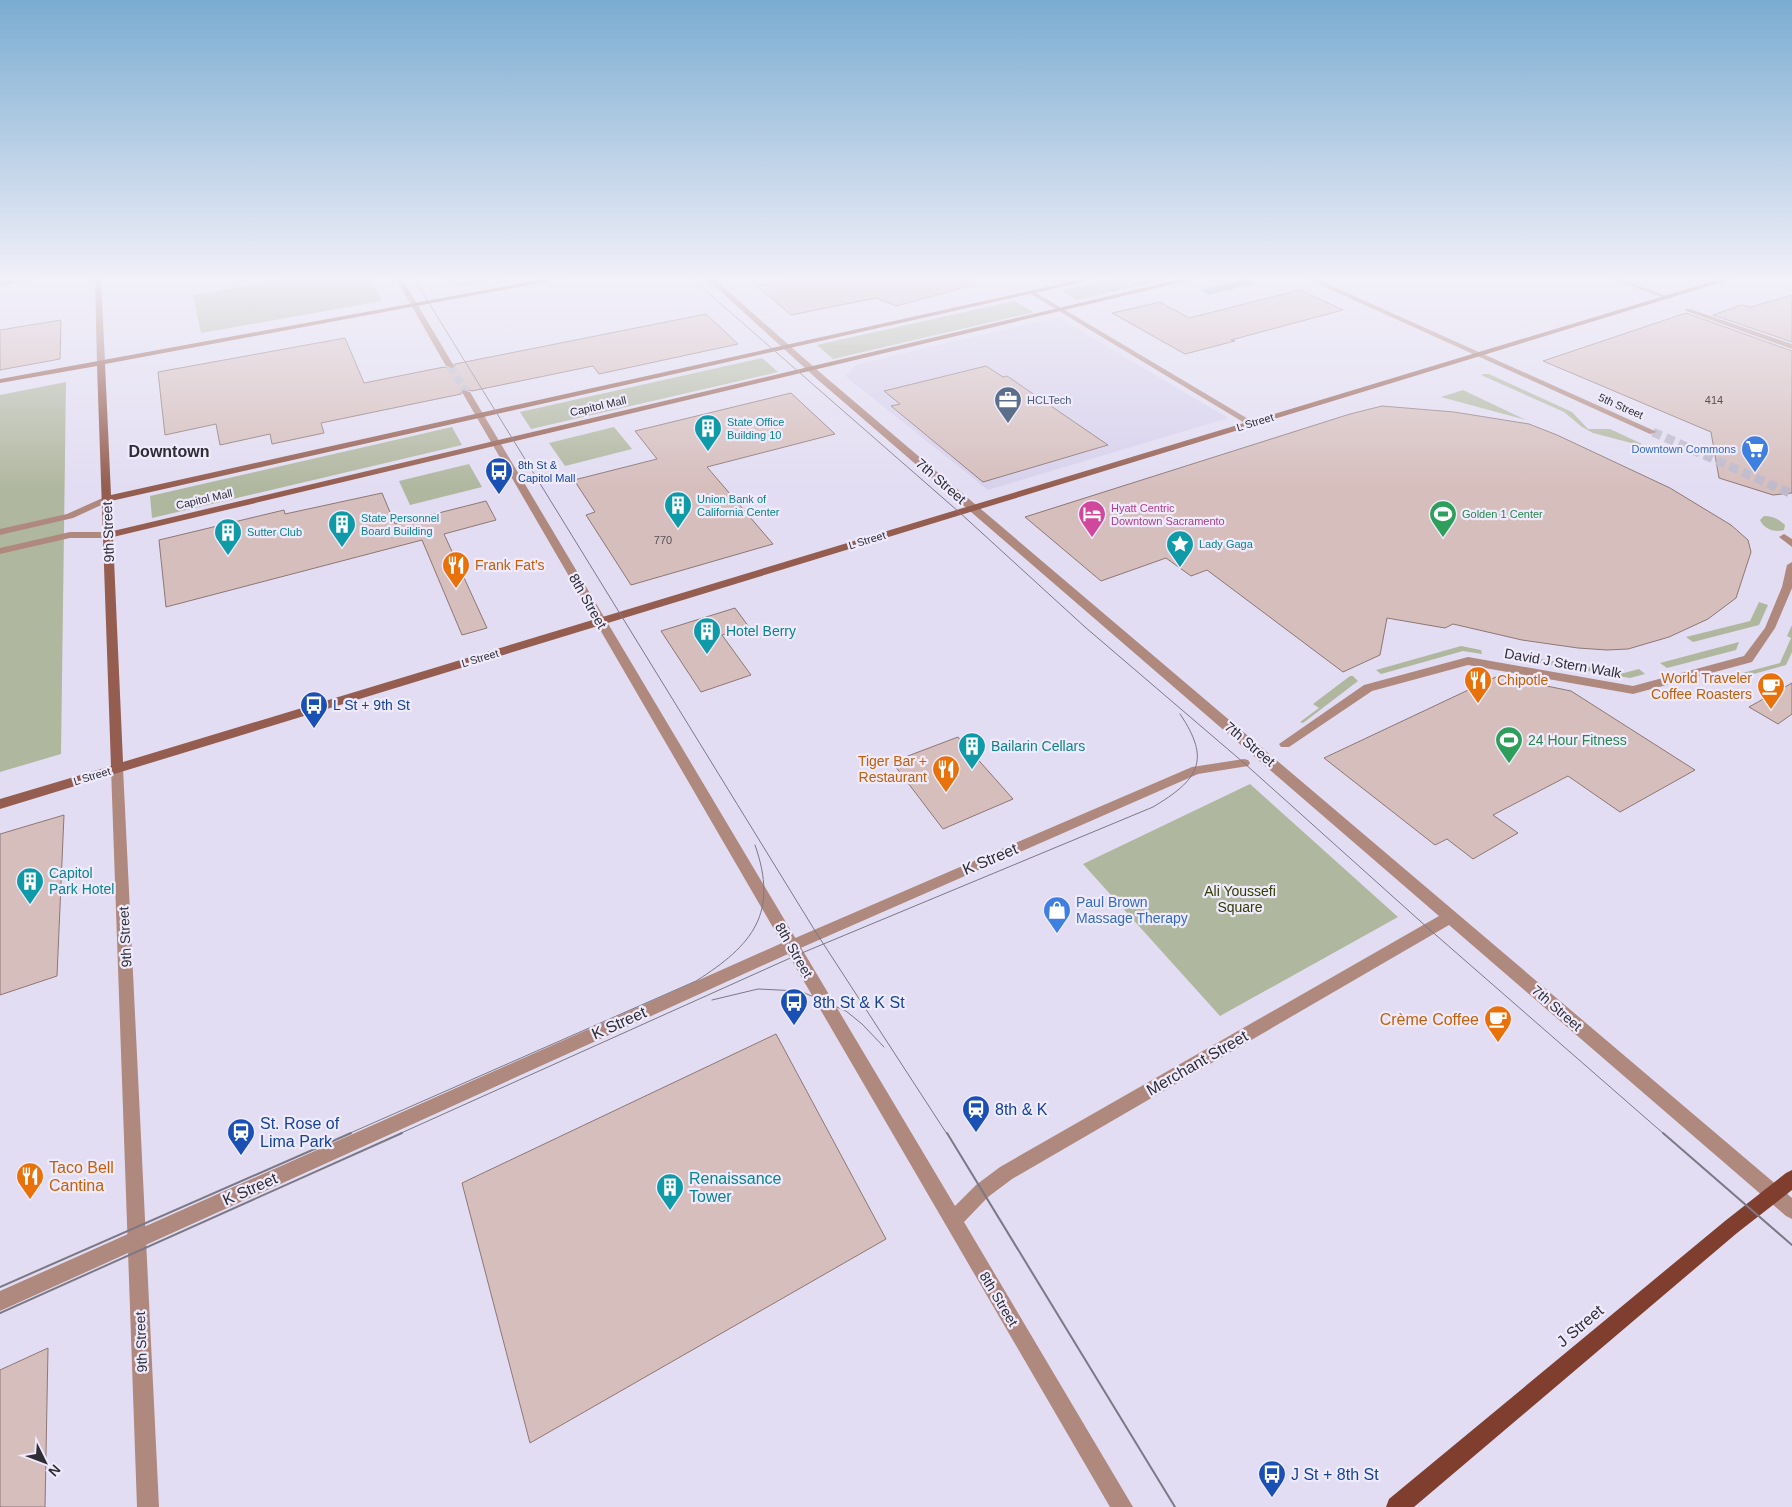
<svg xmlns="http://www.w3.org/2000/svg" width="1792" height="1507" font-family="Arial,sans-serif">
<rect width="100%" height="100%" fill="#e2ddf2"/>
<polygon fill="#d7d1ec" points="1057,317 1228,418 988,490 845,376 856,365"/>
<g fill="#b0b79f">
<polygon points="297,277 370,277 382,301 201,333 193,295"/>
<polygon points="445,277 510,277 452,288"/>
<polygon points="1121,277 1176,277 1077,300 1060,290"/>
<polygon points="1014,301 1034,312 833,359 817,345"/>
<polygon points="762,358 778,372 531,429 520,412"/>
<polygon points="1484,374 1489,374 1572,412 1588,429 1610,429 1642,444 1639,445 1593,433 1582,427 1564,412 1481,375"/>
<polygon points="66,382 61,754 0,772 0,395"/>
<polygon points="1463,390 1526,420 1441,397"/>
<polygon points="452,427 462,445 152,518 150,496"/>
<polygon points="614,427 632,449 565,466 549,443"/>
<polygon points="469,464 482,487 410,505 399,481"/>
<path d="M1764 516C1773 516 1779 519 1785 525L1784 530C1774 533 1764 529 1760 520Z"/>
<polygon points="1759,602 1768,605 1759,625 1693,642 1686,637 1750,621"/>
<polygon points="1792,625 1792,652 1786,665 1720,683 1716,680 1780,663 1791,638 1787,636"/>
<polygon points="1739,642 1736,650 1667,668 1660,663"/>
<polygon points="1461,646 1481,650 1482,654 1463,651 1381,674 1376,670"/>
<polygon points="1528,657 1624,673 1639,669 1645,674 1630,678 1529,661"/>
<polygon points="1350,676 1353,676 1358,681 1303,723 1300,722 1319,708 1313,704"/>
<polygon points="1250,784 1398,917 1220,1016 1083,864"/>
</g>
<polygon fill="#76a0af" points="1247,279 1256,283 1209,295 1200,290"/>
<g fill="#d6bebc" stroke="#8d7776">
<polygon points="803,277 973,277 974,285 896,306 876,298 791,315 757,286"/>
<polygon points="1300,290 1343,310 1231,340 1235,341 1185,354 1112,313 1160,302 1189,318"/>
<polygon points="1792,295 1792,342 1713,315 1741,305 1751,307"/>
<polygon points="1686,313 1792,351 1792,493 1773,495 1719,478 1711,432 1543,361"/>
<polygon points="706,314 738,344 599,374 593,366 472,391 462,388 461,394 321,423 324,433 272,444 270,434 220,445 216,424 165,435 158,372 345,338 364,383 444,367 454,370 455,364"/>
<polygon points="61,320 60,359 0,370 0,330"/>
<polygon points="986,366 1003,377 1007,376 1108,445 983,482 891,406 900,404 884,391"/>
<polygon points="791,393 835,434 707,467 773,544 631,585 586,515 595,512 574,480 657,459 635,431"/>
<polygon points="1382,406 1454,412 1529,424 1557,435 1670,488 1731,525 1748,540 1751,552 1736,598 1708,619 1669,637 1628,649 1607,650 1578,648 1522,640 1453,624 1445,628 1387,618 1380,655 1343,672 1207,570 1191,576 1166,558 1101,581 1025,517 1350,414"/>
<polygon points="382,493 395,524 486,501 496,520 444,534 487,628 462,635 422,540 166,607 159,540 284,510 285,514"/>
<polygon points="735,608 749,627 722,635 751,675 701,692 661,631"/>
<polygon points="1498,676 1571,691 1695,770 1620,812 1568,776 1493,815 1518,833 1473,859 1447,839 1435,845 1324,758"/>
<polygon points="1792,683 1792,714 1778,724 1749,707"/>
<polygon points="958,737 1013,799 943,829 892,762"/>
<polygon points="64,815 57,976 0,995 0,834"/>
<polygon points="776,1034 886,1239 530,1443 462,1183"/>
<polygon points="48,1348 45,1507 0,1507 0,1370"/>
</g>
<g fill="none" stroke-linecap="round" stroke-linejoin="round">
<polyline stroke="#bebacc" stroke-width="8" stroke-dasharray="8 4" stroke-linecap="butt" points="450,366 466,392"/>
<polyline stroke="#bebacc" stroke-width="9" stroke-dasharray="9 5" stroke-linecap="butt" points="1653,432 1792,494"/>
<g fill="#af887e" fill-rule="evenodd">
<polygon points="31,277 49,277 0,286 0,282"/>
<polygon points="1686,309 1690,309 1792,344 1792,349 1686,311"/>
<polygon points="1784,534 1792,539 1792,547 1779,537"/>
<polygon points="1792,562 1792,588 1775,628 1752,662 1633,694 1468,665 1372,691 1289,747 1281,747 1279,744 1364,685 1468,657 1633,686 1744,656 1765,628 1782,587 1787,565"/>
<polygon points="1244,759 1248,760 1250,763 1248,766 1198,774 796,950 791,952 786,950 784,946 786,942 1192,767"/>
</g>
<g fill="#af887e" fill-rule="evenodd">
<polygon points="395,277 401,277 454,366 453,368 446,366"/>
<polygon points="705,277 712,277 823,375 1792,1198 1792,1219 1786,1216 1449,925 1012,1179 988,1197 964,1222 1133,1507 1110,1507 788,954 0,1311 0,1291 782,943 462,392 463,390 470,392 955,1206 976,1185 1000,1167 1439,916 817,379"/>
<polygon points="1606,277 1616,277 1672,298 1667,299"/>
<polygon points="1029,291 1033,291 1255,423 1248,425 1029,293"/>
<polygon points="107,496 110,497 110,501 73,518 0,535 0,529 67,514"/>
<polygon points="70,532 108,532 113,535 108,538 70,538 0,554 0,548"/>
</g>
<g fill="#af887e" fill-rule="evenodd">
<polygon points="95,277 101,277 105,363 101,365 97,363"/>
<polygon points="1303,277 1312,277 1657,432 1650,434"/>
<polygon points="117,764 121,765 123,768 159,1507 137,1507 111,768 113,765"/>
</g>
<polygon fill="#945d4f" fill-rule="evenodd" points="556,277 572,277 105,364 111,495 1092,277 1105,277 111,501 113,531 1190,277 1203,277 113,537 123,762 1727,277 1738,277 0,809 0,799 111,766 97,366 0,383 0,379"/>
<polygon fill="#7f3e2e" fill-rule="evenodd" points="1792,1170 1792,1190 1737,1233 1414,1507 1386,1507 1389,1499 1725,1221 1786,1173"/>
<g stroke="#7c7886" stroke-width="1">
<polyline points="413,277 817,934 947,1134"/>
<polyline points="690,277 959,512 1085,627 1244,763 1429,929 1664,1134"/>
<polyline points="0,281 27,277"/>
<polyline points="712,1000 758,989 800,991 846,1011 862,1024 884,1047"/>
<path d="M348 1134 696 981C753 945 779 913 755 845"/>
<path d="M399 1134 797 955 1153 807C1198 780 1212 761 1180 714"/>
</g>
<g stroke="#7c7886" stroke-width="2">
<polyline points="947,1133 1175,1507"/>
<polyline points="1663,1133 1792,1245"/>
<polyline points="0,1287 351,1133"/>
<polyline points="0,1313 402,1133"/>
</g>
</g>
<linearGradient id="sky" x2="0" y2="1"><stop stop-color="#7aacd1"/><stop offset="0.57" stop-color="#f2f0f9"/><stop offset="1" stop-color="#f2f0f9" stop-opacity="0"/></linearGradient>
<rect width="1792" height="488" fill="url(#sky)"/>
<defs>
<g id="office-pin" transform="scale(1.4375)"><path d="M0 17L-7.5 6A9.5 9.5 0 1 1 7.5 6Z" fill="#5c6f8a" stroke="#efebfc"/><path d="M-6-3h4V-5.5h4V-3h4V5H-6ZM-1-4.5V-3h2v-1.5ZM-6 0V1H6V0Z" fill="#fff"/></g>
<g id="building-pin" transform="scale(1.4375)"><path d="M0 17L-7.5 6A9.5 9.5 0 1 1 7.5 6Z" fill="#0f9aa8" stroke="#efebfc"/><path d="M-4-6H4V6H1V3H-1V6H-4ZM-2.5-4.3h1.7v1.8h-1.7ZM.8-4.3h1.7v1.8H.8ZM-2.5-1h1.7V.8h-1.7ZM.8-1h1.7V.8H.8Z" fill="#fff"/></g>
<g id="supermarket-pin" transform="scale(1.4375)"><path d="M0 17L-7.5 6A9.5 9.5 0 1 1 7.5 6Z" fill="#3f7fe0" stroke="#efebfc"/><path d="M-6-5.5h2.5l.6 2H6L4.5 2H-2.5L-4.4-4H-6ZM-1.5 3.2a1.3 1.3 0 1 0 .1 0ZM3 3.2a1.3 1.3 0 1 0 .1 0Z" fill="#fff"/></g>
<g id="bus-pin" transform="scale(1.4375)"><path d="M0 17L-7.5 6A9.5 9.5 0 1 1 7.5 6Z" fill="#1a4fb4" stroke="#efebfc"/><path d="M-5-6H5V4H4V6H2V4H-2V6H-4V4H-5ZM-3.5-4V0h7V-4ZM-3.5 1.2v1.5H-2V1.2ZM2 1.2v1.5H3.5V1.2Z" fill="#fff"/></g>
<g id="hotel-pin" transform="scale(1.4375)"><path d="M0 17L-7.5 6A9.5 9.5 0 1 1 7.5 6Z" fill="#d1479c" stroke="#efebfc"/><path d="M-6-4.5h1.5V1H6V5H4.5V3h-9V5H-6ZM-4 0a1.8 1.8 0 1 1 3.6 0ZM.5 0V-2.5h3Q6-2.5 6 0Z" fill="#fff"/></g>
<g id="stadium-pin" transform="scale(1.4375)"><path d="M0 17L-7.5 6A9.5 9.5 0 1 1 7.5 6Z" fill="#2e9e5b" stroke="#efebfc"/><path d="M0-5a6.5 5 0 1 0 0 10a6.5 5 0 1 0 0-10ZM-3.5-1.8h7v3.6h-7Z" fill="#fff"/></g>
<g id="sight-pin" transform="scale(1.4375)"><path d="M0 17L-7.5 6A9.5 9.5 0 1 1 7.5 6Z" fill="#0f9aa8" stroke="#efebfc"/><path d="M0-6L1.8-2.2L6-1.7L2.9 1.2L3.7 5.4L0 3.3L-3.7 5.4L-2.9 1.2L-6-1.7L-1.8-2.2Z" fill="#fff"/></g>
<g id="restaurant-pin" transform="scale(1.4375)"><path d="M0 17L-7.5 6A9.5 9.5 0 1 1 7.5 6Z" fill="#e8710a" stroke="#efebfc"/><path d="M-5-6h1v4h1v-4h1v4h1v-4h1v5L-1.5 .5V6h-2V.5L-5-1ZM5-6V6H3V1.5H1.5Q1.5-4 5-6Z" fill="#fff"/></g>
<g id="cafe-pin" transform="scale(1.4375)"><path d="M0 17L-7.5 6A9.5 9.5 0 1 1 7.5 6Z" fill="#e8710a" stroke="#efebfc"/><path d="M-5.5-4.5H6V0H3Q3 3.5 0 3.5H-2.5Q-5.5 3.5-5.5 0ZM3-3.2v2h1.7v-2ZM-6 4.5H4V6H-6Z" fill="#fff"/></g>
<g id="shop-pin" transform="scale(1.4375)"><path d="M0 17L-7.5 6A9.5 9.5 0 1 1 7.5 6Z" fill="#3f7fe0" stroke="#efebfc"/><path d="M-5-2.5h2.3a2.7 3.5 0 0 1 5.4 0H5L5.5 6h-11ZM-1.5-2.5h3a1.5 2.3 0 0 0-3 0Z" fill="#fff"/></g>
<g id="station-pin" transform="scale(1.4375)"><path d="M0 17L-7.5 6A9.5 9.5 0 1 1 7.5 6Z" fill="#1a4fb4" stroke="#efebfc"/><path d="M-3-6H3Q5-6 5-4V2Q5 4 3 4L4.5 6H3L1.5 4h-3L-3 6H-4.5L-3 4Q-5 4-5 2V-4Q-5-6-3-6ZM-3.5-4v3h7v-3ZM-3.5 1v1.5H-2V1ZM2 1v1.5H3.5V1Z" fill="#fff"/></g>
</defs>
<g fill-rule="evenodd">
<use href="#office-pin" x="1008" y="400"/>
<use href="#building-pin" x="708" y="428"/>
<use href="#supermarket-pin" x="1755" y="449"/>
<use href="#bus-pin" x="499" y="471"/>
<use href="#building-pin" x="678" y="505"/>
<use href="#hotel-pin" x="1092" y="514"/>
<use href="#stadium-pin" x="1443" y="514"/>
<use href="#building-pin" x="342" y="524"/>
<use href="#building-pin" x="228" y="532"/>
<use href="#sight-pin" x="1180" y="544"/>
<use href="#restaurant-pin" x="456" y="565"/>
<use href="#building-pin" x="707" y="631"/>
<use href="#restaurant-pin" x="1478" y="680"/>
<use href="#cafe-pin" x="1771" y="686"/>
<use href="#bus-pin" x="314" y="705"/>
<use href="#stadium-pin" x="1509" y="740"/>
<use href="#building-pin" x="972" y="746"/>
<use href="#restaurant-pin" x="946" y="769"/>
<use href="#building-pin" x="30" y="881"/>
<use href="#shop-pin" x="1057" y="910"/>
<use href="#bus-pin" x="794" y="1002"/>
<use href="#cafe-pin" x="1498" y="1019"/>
<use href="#station-pin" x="976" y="1109"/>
<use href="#station-pin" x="241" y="1132"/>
<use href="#restaurant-pin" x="30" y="1176"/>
<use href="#building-pin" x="670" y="1187"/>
<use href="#bus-pin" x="1272" y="1474"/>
</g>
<g text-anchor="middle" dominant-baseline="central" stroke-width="4.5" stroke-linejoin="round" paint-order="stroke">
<g font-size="11" fill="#4e5e75" stroke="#efebfc" text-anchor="start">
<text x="1027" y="400">HCLTech</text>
</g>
<g font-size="11" fill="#595157">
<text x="1714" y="400">414</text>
<text x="663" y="540">770</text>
</g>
<g font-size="11" fill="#2f2d35" stroke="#efebfc">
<text transform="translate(598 406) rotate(-13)">Capitol Mall</text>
<text transform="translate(1621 406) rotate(24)">5th Street</text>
<text transform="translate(1255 422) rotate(-17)">L Street</text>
<text transform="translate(204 499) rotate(-13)">Capitol Mall</text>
<text transform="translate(867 540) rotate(-17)">L Street</text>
<text transform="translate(480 658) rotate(-17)">L Street</text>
<text transform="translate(92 776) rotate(-17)">L Street</text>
</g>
<g font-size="11" fill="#0d838f" stroke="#efebfc" text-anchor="start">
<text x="727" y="422">State Office<tspan x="727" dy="13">Building 10</tspan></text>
<text x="697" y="499">Union Bank of<tspan x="697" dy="13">California Center</tspan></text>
<text x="361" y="518">State Personnel<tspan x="361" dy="13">Board Building</tspan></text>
<text x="247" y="532">Sutter Club</text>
<text x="1199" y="544">Lady Gaga</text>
</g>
<g font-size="11" fill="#366cbe" stroke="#efebfc" text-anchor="end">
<text x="1736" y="449">Downtown Commons</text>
</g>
<g font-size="11" fill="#164399" stroke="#efebfc" text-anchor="start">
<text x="518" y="465">8th St &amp;<tspan x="518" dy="13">Capitol Mall</tspan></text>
</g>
<g font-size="11" fill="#b23c85" stroke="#efebfc" text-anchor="start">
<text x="1111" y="508">Hyatt Centric<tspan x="1111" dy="13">Downtown Sacramento</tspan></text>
</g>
<g font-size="11" fill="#27864d" stroke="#efebfc" text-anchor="start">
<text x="1462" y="514">Golden 1 Center</text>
</g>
<g font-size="14" fill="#2f2d35" stroke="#efebfc">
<text transform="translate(941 481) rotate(41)">7th Street</text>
<text transform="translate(108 532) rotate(-92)">9th Street</text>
<text transform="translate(588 601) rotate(60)">8th Street</text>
<text transform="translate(1563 663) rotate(10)">David J Stern Walk</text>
<text transform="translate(1250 744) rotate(40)">7th Street</text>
<text transform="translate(125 937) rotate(-93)">9th Street</text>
<text transform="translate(794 950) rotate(60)">8th Street</text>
<text transform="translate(1557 1008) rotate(41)">7th Street</text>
<text transform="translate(999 1299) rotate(59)">8th Street</text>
<text transform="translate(141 1342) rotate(-92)">9th Street</text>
</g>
<g font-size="14" fill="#c56008" stroke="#efebfc" text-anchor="start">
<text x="475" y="565">Frank Fat's</text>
<text x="1752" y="678" text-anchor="end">World Traveler<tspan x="1752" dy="16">Coffee Roasters</tspan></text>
<text x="1497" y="680">Chipotle</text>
<text x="927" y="761" text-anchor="end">Tiger Bar +<tspan x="927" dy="16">Restaurant</tspan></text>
</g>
<g font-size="14" fill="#0d838f" stroke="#efebfc" text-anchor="start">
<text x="726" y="631">Hotel Berry</text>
<text x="991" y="746">Bailarin Cellars</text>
<text x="49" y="873">Capitol<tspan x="49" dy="16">Park Hotel</tspan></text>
</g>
<g font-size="14" fill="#164399" stroke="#efebfc" text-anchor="start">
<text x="333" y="705">L St + 9th St</text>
</g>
<g font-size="14" fill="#27864d" stroke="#efebfc" text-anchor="start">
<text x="1528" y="740">24 Hour Fitness</text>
</g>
<g font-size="14" fill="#323d00" stroke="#efebfc">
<text x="1240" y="891">Ali Youssefi<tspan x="1240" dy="16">Square</tspan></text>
</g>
<g font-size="14" fill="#366cbe" stroke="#efebfc" text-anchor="start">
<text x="1076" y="902">Paul Brown<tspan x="1076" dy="16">Massage Therapy</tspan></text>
</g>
<g font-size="16" font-weight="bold" fill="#2f2d35" stroke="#efebfc">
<text x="169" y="451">Downtown</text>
</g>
<g font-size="16" fill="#2f2d35" stroke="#efebfc">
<text transform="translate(990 859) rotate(-23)">K Street</text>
<text transform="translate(619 1023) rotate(-24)">K Street</text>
<text transform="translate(1197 1063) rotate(-30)">Merchant Street</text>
<text transform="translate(250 1189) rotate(-24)">K Street</text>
<text transform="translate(1580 1326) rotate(-40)">J Street</text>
</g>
<g font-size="16" fill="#164399" stroke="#efebfc" text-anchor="start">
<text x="813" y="1002">8th St &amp; K St</text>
<text x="995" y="1109">8th &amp; K</text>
<text x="260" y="1123">St. Rose of<tspan x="260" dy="18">Lima Park</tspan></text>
<text x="1291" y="1474">J St + 8th St</text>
</g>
<g font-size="16" fill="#c56008" stroke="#efebfc" text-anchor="end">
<text x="1479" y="1019">Crème Coffee</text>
<text x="49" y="1167" text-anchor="start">Taco Bell<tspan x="49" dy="18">Cantina</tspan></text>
</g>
<g font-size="16" fill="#0d838f" stroke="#efebfc" text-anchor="start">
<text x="689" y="1178">Renaissance<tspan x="689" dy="18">Tower</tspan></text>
</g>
</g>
<g transform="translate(45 1462) rotate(132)" stroke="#efebfc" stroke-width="4" paint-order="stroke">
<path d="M0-4L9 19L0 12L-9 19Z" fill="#2f2d35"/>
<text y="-8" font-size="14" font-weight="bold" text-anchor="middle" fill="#2f2d35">N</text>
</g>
</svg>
